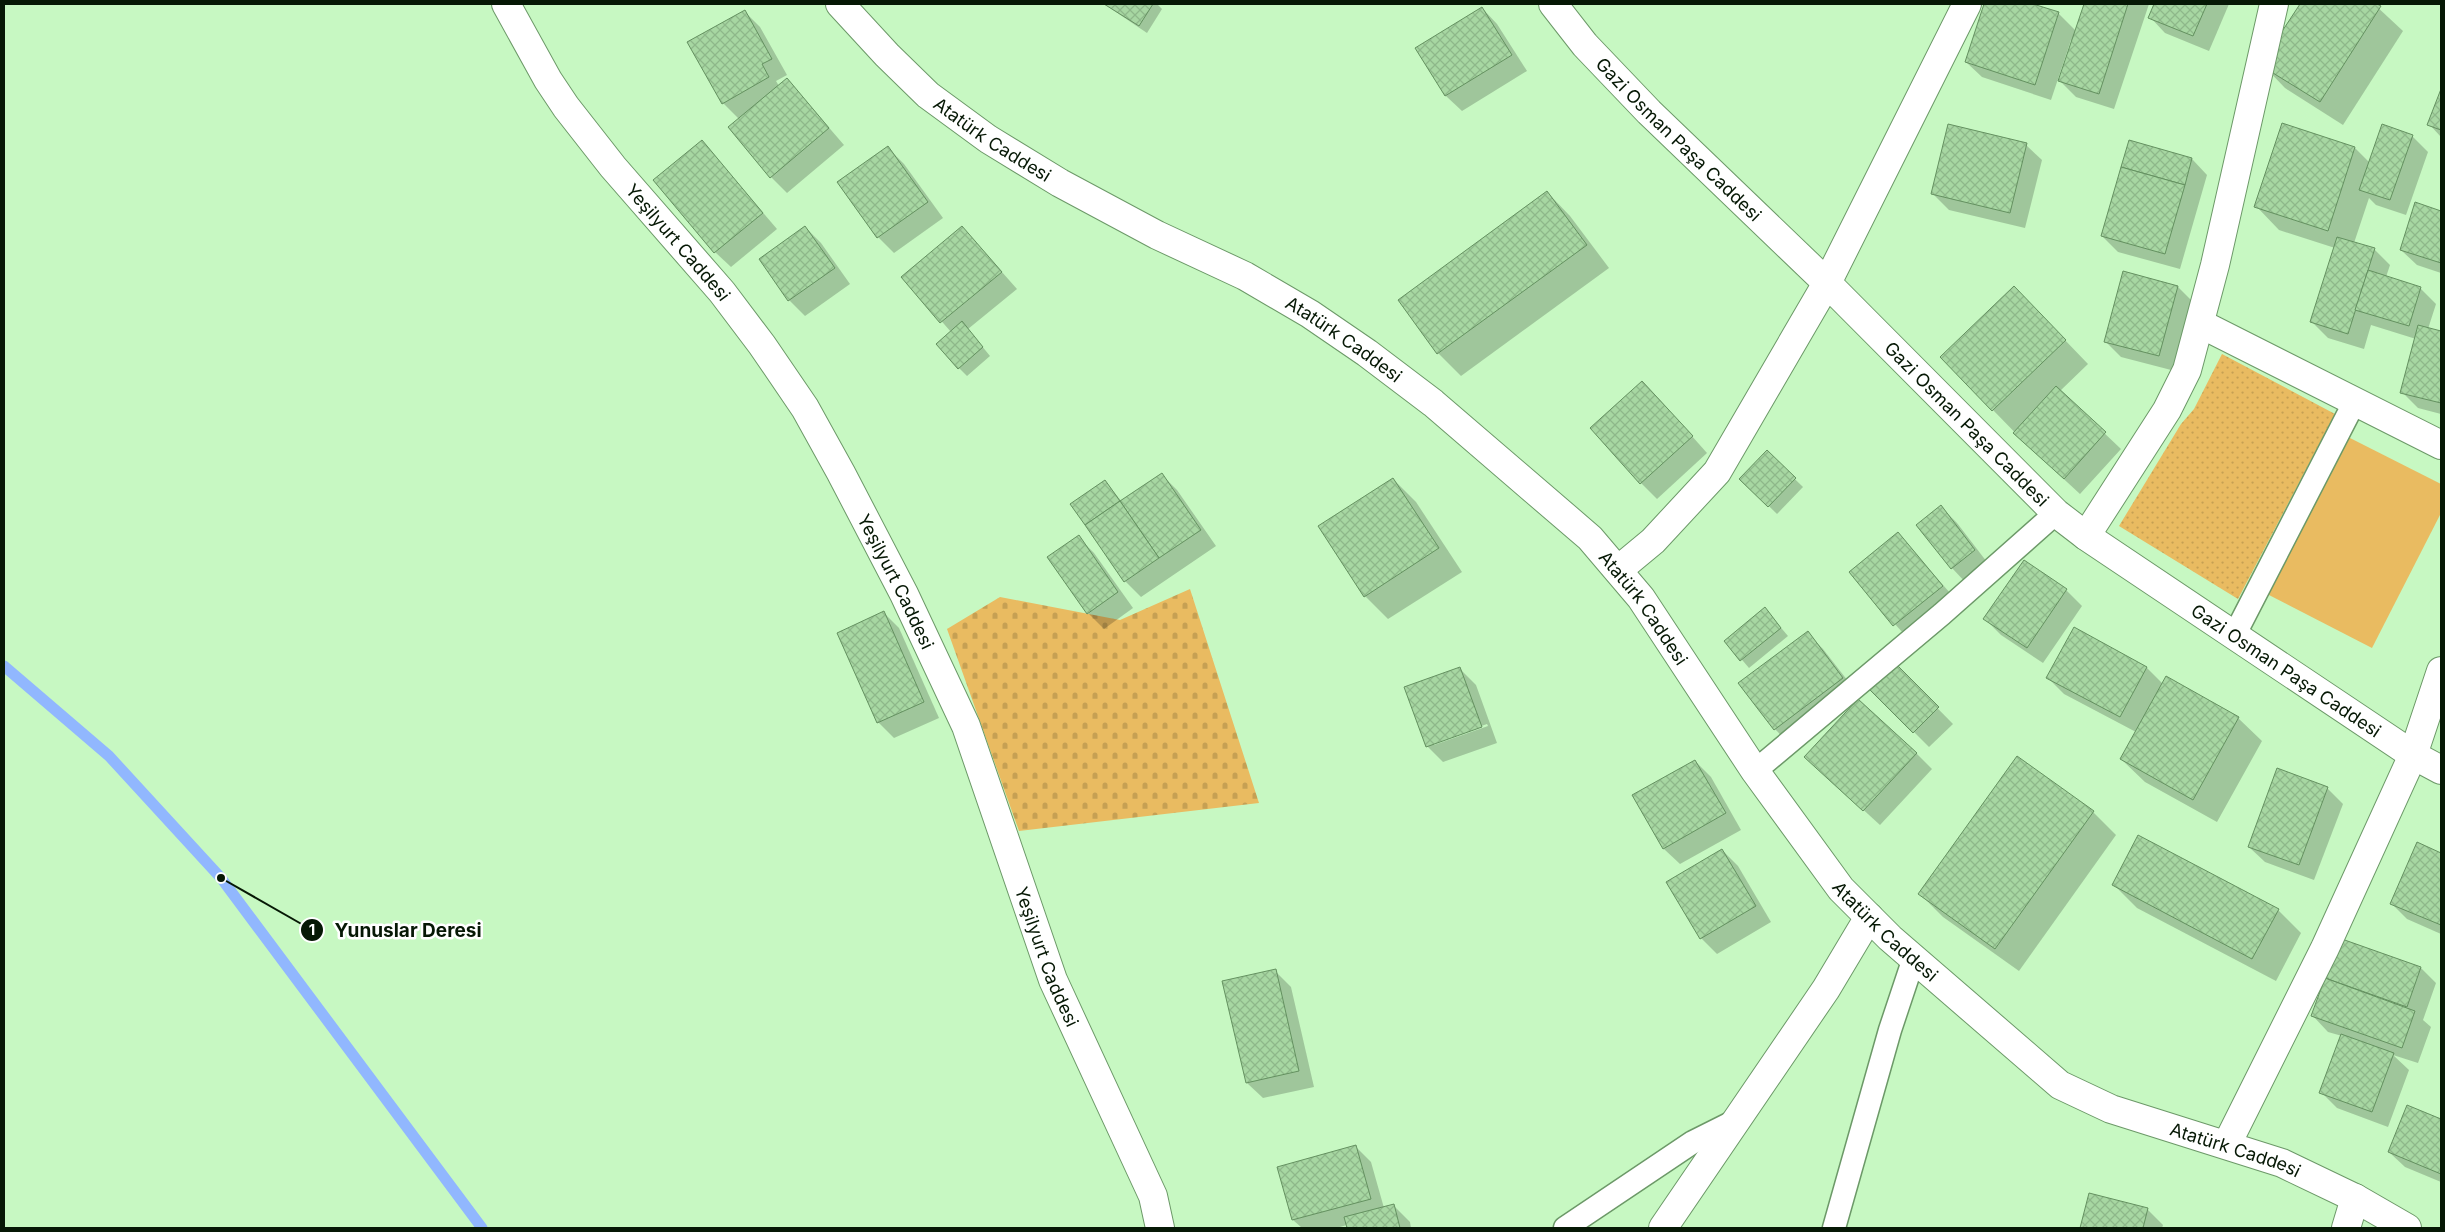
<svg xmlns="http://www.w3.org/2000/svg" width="2445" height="1232" font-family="Inter,sans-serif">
<defs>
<pattern id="grass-dots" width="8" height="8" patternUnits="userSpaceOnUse" patternTransform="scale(1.25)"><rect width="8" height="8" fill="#e9bb61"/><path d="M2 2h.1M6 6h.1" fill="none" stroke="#c6a053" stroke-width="1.8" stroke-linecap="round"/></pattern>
<pattern id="cemetery-stones" width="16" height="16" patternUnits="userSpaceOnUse" patternTransform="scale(1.25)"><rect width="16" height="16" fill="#e9bb61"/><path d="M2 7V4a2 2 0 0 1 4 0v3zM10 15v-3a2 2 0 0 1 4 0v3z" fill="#c6a053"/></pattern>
<pattern id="building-cross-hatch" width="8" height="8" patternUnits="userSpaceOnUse" patternTransform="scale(1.25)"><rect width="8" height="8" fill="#a7d7a2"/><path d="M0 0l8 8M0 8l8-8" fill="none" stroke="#8eb88a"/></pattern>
</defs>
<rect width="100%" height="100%" fill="#c7f8c2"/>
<polygon fill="url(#grass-dots)" points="2222,354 2335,414 2238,599 2119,526 2181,424 2194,409"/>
<polygon fill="url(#cemetery-stones)" points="1190,589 1259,803 1019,831 947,629 1000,597 1120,620"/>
<polygon fill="#e9bb61" points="2348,437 2441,484 2441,513 2372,648 2267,594"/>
<g fill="#0003" fill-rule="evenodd">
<polygon points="1104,4 1157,4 1162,9 1147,33"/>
<polygon points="1985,4 2029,4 2058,13 2076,31 2085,4 2149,4 2114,109 2076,97 2060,81 2073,41 2071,40 2051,100 1982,77 1966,62"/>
<polygon points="2155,4 2229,4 2209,51 2165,33 2150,17"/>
<polygon points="2301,4 2374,4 2403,31 2343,125 2285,88 2262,64"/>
<polygon points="1482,8 1497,24 1527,71 1462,111 1446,96 1417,49"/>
<polygon points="744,11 760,27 787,75 776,81 779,86 787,79 844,145 787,193 771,177 739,119 723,103"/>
<polygon points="2441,93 2441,137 2429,124"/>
<polygon points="2283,124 2355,148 2370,163 2412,136 2428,152 2406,215 2376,205 2369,198 2354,243 2374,249 2390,265 2386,277 2420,288 2436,304 2428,329 2441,332 2441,414 2418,408 2402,392 2416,339 2371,325 2364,349 2328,338 2312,322 2335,248 2279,230 2256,206"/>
<polygon points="702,142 777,229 731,267 715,252"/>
<polygon points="2026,145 2042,160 2025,228 1949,210 1933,194"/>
<polygon points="888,148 904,164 943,218 894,253 878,237"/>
<polygon points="2192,159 2207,175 2180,269 2118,252 2102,236"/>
<polygon points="1547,192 1570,216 1609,268 1461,376 1438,353"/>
<polygon points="2415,204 2441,212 2441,273 2417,265 2401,250"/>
<polygon points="805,227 821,243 850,284 805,316 789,300"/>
<polygon points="962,227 1017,289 968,329 990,356 967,376 959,368 951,332 903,277"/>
<polygon points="2178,287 2194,303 2175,371 2121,357 2105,341"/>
<polygon points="2037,311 2088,364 2060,391 2121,449 2080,494 2030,448 1993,410"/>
<polygon points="1658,398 1707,453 1657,499 1641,483"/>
<polygon points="1767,452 1803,487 1777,514 1741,479"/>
<polygon points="1162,475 1177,490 1216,546 1141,597 1125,581 1105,481 1122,502"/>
<polygon points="1393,479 1416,502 1462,572 1388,619 1365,596"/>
<polygon points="1941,507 1957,523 1990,566 1967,584 1952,568"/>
<polygon points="1898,534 1958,602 1910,641 1850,573"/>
<polygon points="1078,537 1094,553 1133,608 1104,629 1088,613"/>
<polygon points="2024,562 2066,590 2082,606 2043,663 2001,635 1985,619"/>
<polygon points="884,613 899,628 939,718 894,738 878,722"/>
<polygon points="1772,617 1788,636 1749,668 1726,641"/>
<polygon points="2075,629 2147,668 2163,684 2238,718 2262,741 2217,822 2145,782 2121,759 2136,732 2064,694 2048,678"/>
<polygon points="1807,633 1823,649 1858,694 1790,745 1775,729"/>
<polygon points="1893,663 1953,724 1929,747 1869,687"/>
<path d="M1460 669 1476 685 1497 743 1443 762 1427 746ZM1487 724 1488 726 1434 745V743Z"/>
<polygon points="1916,753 1932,769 1880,825 1822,772"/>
<polygon points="1695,761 1711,777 1741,830 1680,864 1664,849 1634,795"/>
<polygon points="2327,788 2343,804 2314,880 2265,862 2249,847"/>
<polygon points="2093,812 2116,835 2019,971 1943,917 1920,894"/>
<polygon points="2417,844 2441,854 2441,934 2407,919 2392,904"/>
<polygon points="1722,850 1738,866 1771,922 1717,954 1701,938"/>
<polygon points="2113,884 2278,910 2301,933 2276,981 2137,908"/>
<polygon points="2340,939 2421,968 2436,983 2423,1020 2431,1027 2418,1063 2393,1055 2409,1070 2388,1127 2337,1108 2321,1092 2342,1036 2328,1032 2313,1016"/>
<polygon points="1275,971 1291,987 1314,1087 1263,1098 1247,1083"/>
<polygon points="2408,1107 2441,1120 2441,1182 2405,1167 2389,1152"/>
<polygon points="1355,1146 1371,1162 1384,1208 1394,1206 1410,1222 1411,1228 1348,1228 1347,1225 1336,1228 1302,1228 1293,1220"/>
<polygon points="2090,1195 2147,1209 2163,1225 2162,1228 2082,1228"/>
</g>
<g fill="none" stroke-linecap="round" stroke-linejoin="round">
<polyline stroke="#91b7fe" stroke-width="11" points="4,666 109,756 221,878 482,1228"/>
</g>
<g fill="url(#building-cross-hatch)" stroke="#649160">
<polygon points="1104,4 1153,4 1139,26"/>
<polygon points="1984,4 2033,4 2059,12 2035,85 1965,62"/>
<polygon points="2084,4 2128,4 2099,94 2058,81"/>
<polygon points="2154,4 2207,4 2193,36 2148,18"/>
<polygon points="2300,4 2377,4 2381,6 2320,102 2260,65"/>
<polygon points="1482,7 1512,55 1445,96 1415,48"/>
<polygon points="745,10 772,59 762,64 769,77 722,104 687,42"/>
<polygon points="787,78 829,128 770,178 728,127"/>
<polygon points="2441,89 2441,130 2427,125"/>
<polygon points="2282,123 2355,147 2328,231 2254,207"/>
<polygon points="1948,124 2027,143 2010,213 1931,194"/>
<polygon points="2382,124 2413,135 2390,200 2359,190"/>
<polygon points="702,140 763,213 714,253 653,180"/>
<polygon points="2129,140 2192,158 2185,185 2121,167"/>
<polygon points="888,146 928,202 877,238 837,182"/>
<polygon points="2121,167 2185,185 2165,254 2101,236"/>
<polygon points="1547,191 1587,245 1437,354 1398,300"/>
<polygon points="2415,202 2441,211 2441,263 2400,250"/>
<polygon points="805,226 835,268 788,301 759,259"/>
<polygon points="962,226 1002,272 940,323 901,277"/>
<polygon points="2337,237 2375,248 2348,334 2310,322"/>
<polygon points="2368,270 2421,287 2409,326 2355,310"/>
<polygon points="2123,271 2178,286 2159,356 2104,342"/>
<polygon points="2014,286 2066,340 1992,411 1940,357"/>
<polygon points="962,321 983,347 958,369 936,344"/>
<polygon points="2418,325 2441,331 2441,403 2400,393"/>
<polygon points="1642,381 1693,436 1640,484 1590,428"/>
<polygon points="2056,386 2106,432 2064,479 2013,433"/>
<polygon points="1767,450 1796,478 1768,507 1739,479"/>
<polygon points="1162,473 1201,530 1159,558 1120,501"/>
<polygon points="1393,478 1439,548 1364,597 1318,526"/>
<polygon points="1105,480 1120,501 1085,525 1070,504"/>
<polygon points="1120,501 1159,558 1124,582 1085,525"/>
<polygon points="1941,505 1975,550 1951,569 1916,525"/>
<polygon points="1898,532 1943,586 1893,626 1849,572"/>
<polygon points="1079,535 1118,592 1087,614 1047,557"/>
<polygon points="2024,560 2067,589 2027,648 1983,619"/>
<polygon points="1765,607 1781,628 1740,661 1724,641"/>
<polygon points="884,611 924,702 877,723 837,633"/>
<polygon points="2074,627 2147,667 2120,717 2046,678"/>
<polygon points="1808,631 1843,678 1774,730 1738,683"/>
<polygon points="1893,661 1939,707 1913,733 1867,687"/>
<polygon points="1460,667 1482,727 1426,747 1404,687"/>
<polygon points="2166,676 2239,717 2193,800 2120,759"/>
<polygon points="1858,699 1917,753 1863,811 1804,757"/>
<polygon points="2017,756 2094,811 1995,949 1918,894"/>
<polygon points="1695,760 1726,813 1663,849 1632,795"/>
<polygon points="2277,768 2328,787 2299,865 2248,847"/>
<polygon points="2138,835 2279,909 2252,959 2112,885"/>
<polygon points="2417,842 2441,853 2441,925 2390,904"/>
<polygon points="1722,849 1756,906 1700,939 1666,882"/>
<polygon points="2339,938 2421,967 2407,1007 2325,978"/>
<polygon points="1276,969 1299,1071 1246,1083 1222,981"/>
<polygon points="2325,978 2415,1011 2402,1048 2311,1016"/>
<polygon points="2341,1034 2394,1053 2372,1112 2319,1093"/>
<polygon points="2407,1105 2441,1119 2441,1174 2388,1152"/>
<polygon points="1356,1145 1371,1199 1292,1220 1277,1167"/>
<polygon points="2089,1193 2148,1208 2143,1228 2080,1228"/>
<polygon points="1394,1204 1400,1228 1347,1228 1344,1217"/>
</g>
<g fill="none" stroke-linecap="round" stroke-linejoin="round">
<g stroke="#6c9968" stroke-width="25">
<g id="service">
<polyline points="2234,636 2355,401"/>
<polyline points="1755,771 1942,614 2056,513"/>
<polyline points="1565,1228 1693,1142 1735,1121"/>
<polyline points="1834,1228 1890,1030 1914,958"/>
</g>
</g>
<g stroke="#6c9968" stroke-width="30">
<g id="minor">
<path id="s1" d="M506 4 548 80 566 107 613 167 722 292 762 345 805 408 841 473 904 594 966 726 1053 980 1153 1196 1160 1228"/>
<polyline points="2201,324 2441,445"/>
<polyline points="2086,536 2167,410 2187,370 2215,265 2274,4"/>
<polyline points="1618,570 1653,541 1717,472 1827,283 1967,4"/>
<polyline points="2227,1144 2325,948 2413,755 2441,671"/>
<polyline points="1663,1228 1826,989 1869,917"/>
<polyline points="2346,1228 2355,1198"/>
</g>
</g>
<g stroke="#6c9968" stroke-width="30">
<g id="tertiary">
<path id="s2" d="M840 4 887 55 928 95 988 139 1060 183 1157 235 1245 276 1310 314 1367 353 1433 403 1590 538 1641 598 1755 771 1841 889 1890 938 2060 1085 2111 1109 2282 1163 2355 1198 2407 1228"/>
<path id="s3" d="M1553 4 1585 45 1649 112 1827 283 2056 513 2086 536 2413 755 2441 770"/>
</g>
</g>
<use href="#service" stroke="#fff" stroke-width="22"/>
<use href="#minor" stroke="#fff" stroke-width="28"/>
<use href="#tertiary" stroke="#fff" stroke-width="28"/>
</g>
<g text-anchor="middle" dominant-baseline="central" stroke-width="5" stroke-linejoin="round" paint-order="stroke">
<g font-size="18" fill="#061805" stroke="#fff">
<text stroke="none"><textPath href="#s2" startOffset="205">Atatürk Caddesi</textPath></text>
<text stroke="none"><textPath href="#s3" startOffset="185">Gazi Osman Paşa Caddesi</textPath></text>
<text stroke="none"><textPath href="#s1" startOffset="295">Yeşilyurt Caddesi</textPath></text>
<text stroke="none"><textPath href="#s2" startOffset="610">Atatürk Caddesi</textPath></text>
<text stroke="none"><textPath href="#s3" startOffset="590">Gazi Osman Paşa Caddesi</textPath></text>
<text stroke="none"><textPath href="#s1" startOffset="700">Yeşilyurt Caddesi</textPath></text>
<text stroke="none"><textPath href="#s2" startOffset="1015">Atatürk Caddesi</textPath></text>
<text stroke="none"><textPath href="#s3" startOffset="995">Gazi Osman Paşa Caddesi</textPath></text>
<text stroke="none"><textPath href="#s2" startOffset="1420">Atatürk Caddesi</textPath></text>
<text stroke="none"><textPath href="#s1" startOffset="1105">Yeşilyurt Caddesi</textPath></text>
<text stroke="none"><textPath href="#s2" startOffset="1840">Atatürk Caddesi</textPath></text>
</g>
</g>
<path fill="none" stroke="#061805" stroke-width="2" d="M221 878L312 930"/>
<g fill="#061805" stroke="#fff" stroke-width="2">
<circle cx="221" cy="878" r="5"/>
<circle cx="312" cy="930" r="12"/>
</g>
<g font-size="15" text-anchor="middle" font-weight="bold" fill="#fff">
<text x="312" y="935">1</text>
</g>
<g font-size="19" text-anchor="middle" font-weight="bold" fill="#061805" stroke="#fff" stroke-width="5" stroke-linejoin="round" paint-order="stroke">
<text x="408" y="937">Yunuslar Deresi</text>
</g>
<rect width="2445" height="1232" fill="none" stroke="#061805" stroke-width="10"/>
</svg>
